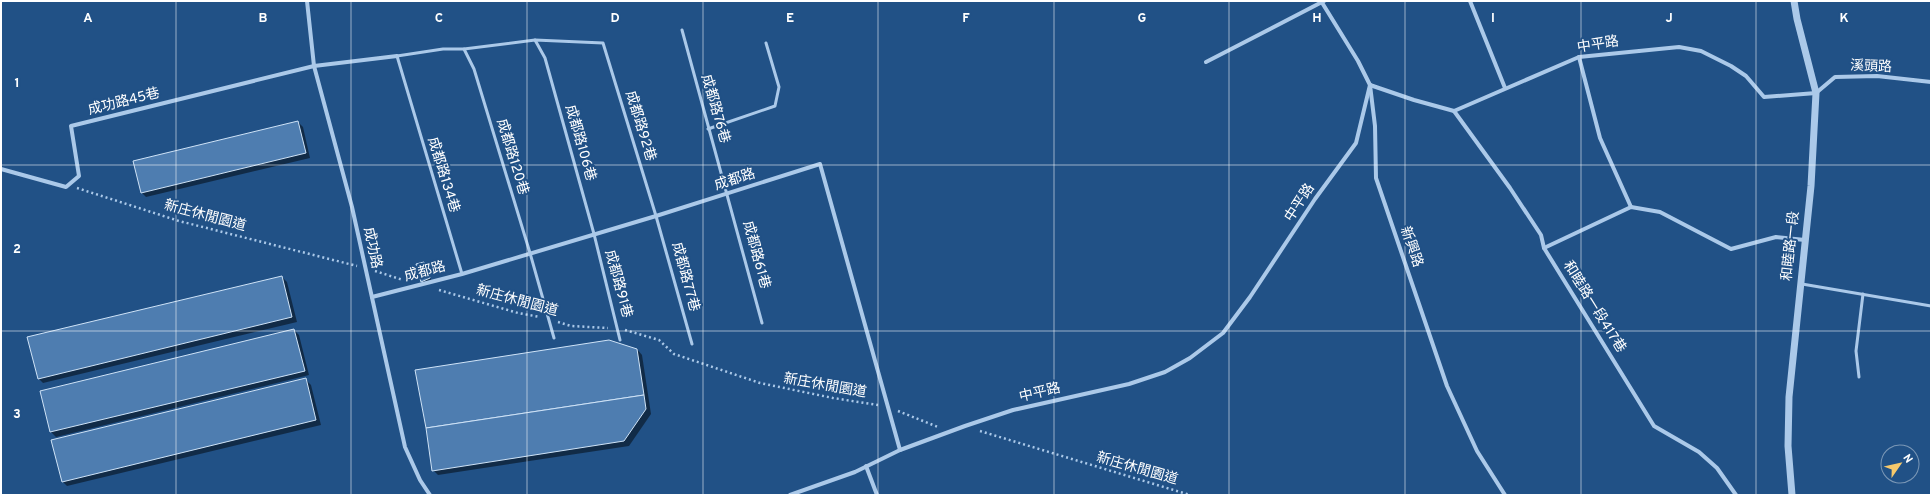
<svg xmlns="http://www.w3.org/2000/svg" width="1932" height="496" font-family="Overpass,'Noto Sans TC',sans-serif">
<rect width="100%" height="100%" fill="#215186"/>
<g fill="#0007">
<polygon points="298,122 303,127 310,158 146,197 141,192"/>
<polygon points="424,263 431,280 423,282 422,281"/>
<polygon points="282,277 287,282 297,322 43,383 38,378"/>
<polygon points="294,330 299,335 309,375 56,437 51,432 41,391"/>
<polygon points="637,349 642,355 651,414 629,446 438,475 433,470 416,371"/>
<polygon points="306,380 311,385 321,425 67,486 62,481"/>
</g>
<g fill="#4e7db0" stroke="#cfe3f7">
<polygon points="298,121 306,153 141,193 133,161"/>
<polygon points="424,262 430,278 421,282 416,264"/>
<polygon points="282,276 292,317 38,379 27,337"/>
<polygon points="294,329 305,371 50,432 40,391"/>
<polygon points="609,340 637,349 644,395 426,428 415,370"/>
<polygon points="306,378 316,420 62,482 51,440"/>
<polygon points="644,395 646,409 624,441 432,471 426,428"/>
</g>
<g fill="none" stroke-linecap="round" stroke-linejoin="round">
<g stroke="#abc9e9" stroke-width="2.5" stroke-dasharray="2 3" stroke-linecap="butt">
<polyline points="77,188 179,221 357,266"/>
<polyline points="375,271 403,280"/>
<polyline points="439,290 518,313 540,317"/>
<polyline points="558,322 571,326 608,328"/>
<polyline points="625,330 659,340 674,354 760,383 833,398 878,405"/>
<polyline points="898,411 938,427"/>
<polyline points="980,431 1190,495"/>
</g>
<g stroke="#abc9e9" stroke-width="3">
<polyline points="682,30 762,323"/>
<polyline points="535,40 545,58 594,234 620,340"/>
<polyline points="464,49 474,69 530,253 554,338"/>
<polyline points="708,129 775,106 779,87 766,43"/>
<polyline points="462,274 397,56 443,49 464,49 535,40 603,43 656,216 692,344"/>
<polyline points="1802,284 1931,306"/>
<polyline points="1859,377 1856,351 1863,294"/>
</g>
<g stroke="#abc9e9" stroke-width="4">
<polyline points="307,1 314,66 352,207 405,447 420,480 430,495"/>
<polyline points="1321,1 1358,61 1370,85 1375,126 1376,178 1447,386 1477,451 1505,495"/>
<polyline points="1470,1 1505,88"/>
<polyline points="1579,57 1600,138 1631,207"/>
<polyline points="1206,62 1324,1"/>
<polyline points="1370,85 1414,100 1454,111 1579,57 1679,47 1701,51 1731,66 1746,76 1764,97 1816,93 1835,77 1877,76 1931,82"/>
<polyline points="1454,111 1510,188 1541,235 1544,248 1654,426 1699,452 1717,468 1736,495"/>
<polyline points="1,169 66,187 79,176 71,126 314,66 397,56"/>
<polyline points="1544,248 1631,207 1660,212 1731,249 1776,237 1805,240"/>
<polyline points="372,297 462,274 656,216 820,164 900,450"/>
<polyline points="866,466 877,495"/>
<polyline points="790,495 855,472 900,450 965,426 1013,410 1129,384 1165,372 1190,358 1223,333 1250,297 1315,199 1356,143 1370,85"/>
</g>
<polyline stroke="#abc9e9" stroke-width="7" points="1792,495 1788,446 1789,397 1811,186 1816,93 1797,19 1794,1"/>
</g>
<path fill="none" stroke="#fff" stroke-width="1" stroke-opacity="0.55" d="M176 1V495M351 1V495M527 1V495M703 1V495M878 1V495M1054 1V495M1229 1V495M1405 1V495M1581 1V495M1756 1V495M1 165H1931M1 331H1931"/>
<g text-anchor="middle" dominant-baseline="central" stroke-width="4" stroke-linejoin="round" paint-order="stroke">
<g font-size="14" fill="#fff" stroke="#215186">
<text transform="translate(1598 45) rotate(-9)">中平路</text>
<text transform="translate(1871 67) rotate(2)">溪頭路</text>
<text transform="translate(124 102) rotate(-14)">成功路45巷</text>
<text transform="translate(715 109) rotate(74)">成都路76巷</text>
<text transform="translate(640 126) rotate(73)">成都路92巷</text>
<text transform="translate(580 143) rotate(74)">成都路106巷</text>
<text transform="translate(512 157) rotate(73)">成都路120巷</text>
<text transform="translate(443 175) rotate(73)">成都路134巷</text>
<text transform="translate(735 180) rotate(-18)">成都路</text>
<text transform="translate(1300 203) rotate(-57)">中平路</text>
<text transform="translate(205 216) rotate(15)">新庄休閒園道</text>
<text transform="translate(1791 246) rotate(-84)">和睦路一段</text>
<text transform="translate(1411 247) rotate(71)">新興路</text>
<text transform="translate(372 248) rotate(78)">成功路</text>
<text transform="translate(756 255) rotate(75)">成都路61巷</text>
<text transform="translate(425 272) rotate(-15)">成都路</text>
<text transform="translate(685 277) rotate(75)">成都路77巷</text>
<text transform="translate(618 284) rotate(75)">成都路91巷</text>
<text transform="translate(517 301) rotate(15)">新庄休閒園道</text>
<text transform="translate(1594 307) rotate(58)">和睦路一段417巷</text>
<text transform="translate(825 386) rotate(10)">新庄休閒園道</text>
<text transform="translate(1040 393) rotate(-13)">中平路</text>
<text transform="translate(1137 469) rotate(16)">新庄休閒園道</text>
</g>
</g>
<g font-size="13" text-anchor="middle" font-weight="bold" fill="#fff" stroke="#215186" stroke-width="4" stroke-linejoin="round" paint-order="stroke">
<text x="88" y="22">A</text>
<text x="263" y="22">B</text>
<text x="439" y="22">C</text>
<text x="615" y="22">D</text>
<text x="790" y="22">E</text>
<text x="966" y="22">F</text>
<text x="1142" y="22">G</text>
<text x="1317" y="22">H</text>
<text x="1493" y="22">I</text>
<text x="1669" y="22">J</text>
<text x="1844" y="22">K</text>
<text x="17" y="87">1</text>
<text x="17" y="253">2</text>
<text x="17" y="418">3</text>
</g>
<rect width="1932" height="496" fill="none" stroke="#ffffff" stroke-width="4"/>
<g transform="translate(1900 464) rotate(56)"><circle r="19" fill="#215186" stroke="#7a97b6"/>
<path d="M0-3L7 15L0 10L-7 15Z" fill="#f6c96c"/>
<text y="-6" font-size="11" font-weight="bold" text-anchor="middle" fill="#ffffff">N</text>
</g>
</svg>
